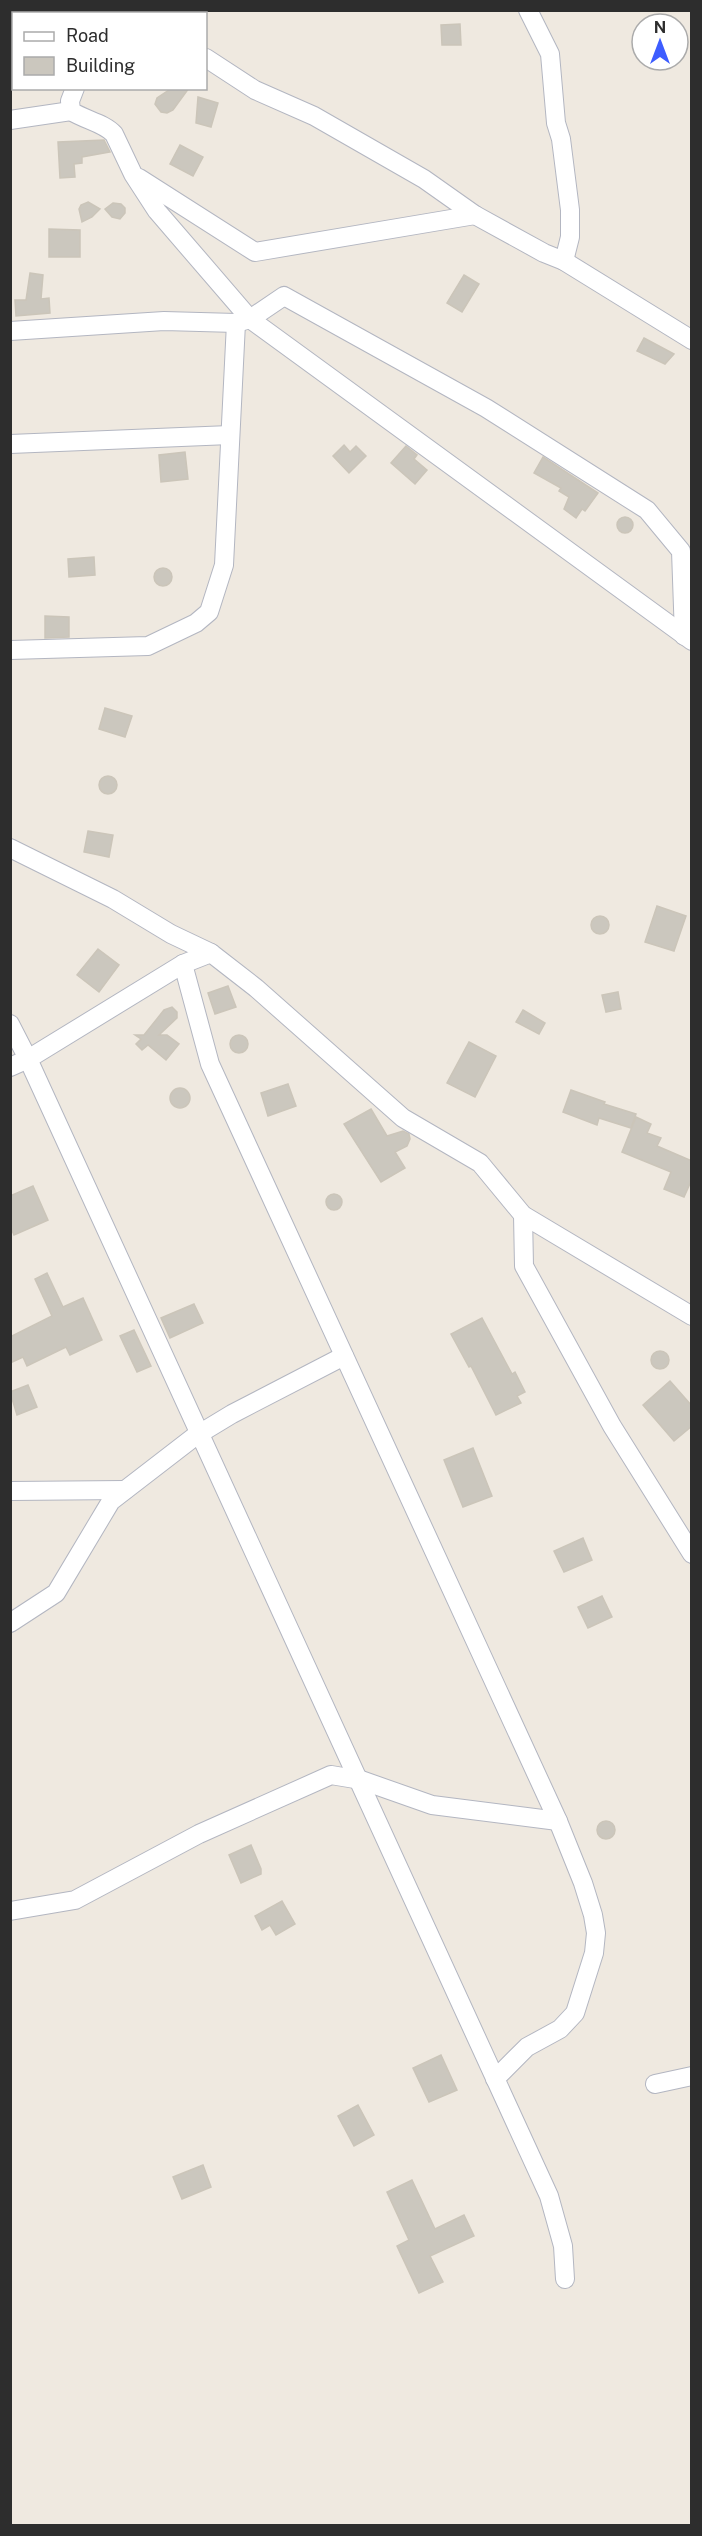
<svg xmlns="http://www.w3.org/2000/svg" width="702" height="2536" font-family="'Public Sans',sans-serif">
<rect width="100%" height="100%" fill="#efe9e0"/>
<g fill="#cbc7be" stroke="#cbc5b9" stroke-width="1.5">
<polygon points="460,24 461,45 442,45 441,25"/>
<polygon points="172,88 189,88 173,110 167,113 161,112 155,104 157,98"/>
<polygon points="198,97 218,103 211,127 196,123"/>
<polygon points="104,140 110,152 82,157 82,163 74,164 75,177 60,178 58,142"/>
<polygon points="180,145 203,157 193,176 170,164"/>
<polygon points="88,202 100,209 92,217 82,222 79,209 81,205"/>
<polygon points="113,203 121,204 125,208 125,213 120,219 112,217 105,209"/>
<polygon points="49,229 80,230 80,257 49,257"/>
<polygon points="30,273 43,275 41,299 49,298 50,313 16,316 15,300 26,300"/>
<polygon points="464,275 479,284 462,312 447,303"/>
<polygon points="644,338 674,354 665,364 637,351"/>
<polygon points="344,445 350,452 356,446 366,456 349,473 333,456"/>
<polygon points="406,446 417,455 414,459 427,470 415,484 391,463"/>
<polygon points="185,452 188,479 161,482 159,455"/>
<polygon points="543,457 598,493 585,511 582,509 576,518 564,509 569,497 559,491 561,488 534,473"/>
<circle cx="625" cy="525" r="8"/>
<polygon points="94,557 95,575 69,577 68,559"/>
<circle cx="163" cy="577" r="9"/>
<polygon points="45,616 69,617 69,637 45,638"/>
<polygon points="105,708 132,716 125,737 99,729"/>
<circle cx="108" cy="785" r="9"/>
<polygon points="88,831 113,835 109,857 84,852"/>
<polygon points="657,906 686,916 674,951 645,942"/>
<circle cx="600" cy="925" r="9"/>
<polygon points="98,949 119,965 99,992 77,975"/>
<polygon points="228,986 236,1007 215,1014 208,993"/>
<polygon points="618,992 621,1009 606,1012 602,995"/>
<polygon points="172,1007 177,1012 177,1018 159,1035 167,1035 179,1044 166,1060 148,1045 142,1050 136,1044 141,1039 135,1035 144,1035 164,1010"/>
<polygon points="523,1010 545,1023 539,1034 516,1022"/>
<circle cx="239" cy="1044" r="9"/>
<polygon points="469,1042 496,1056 475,1097 447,1083"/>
<polygon points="288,1084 296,1106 268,1116 261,1093"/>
<circle cx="180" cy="1098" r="10"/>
<polygon points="571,1090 605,1102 604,1104 636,1114 631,1128 599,1118 597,1125 563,1112"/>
<polygon points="371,1109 387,1136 403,1131 409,1134 410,1139 407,1146 395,1152 405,1168 381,1182 344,1124"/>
<polygon points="636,1117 651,1124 647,1133 661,1138 657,1146 692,1161 692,1179 684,1197 664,1189 671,1172 622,1152"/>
<polygon points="33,1186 48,1220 14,1235 10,1226 10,1196"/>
<circle cx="334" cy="1202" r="8"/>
<polygon points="47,1273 63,1307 83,1298 102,1340 70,1355 66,1347 27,1366 23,1357 10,1363 10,1337 52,1316 35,1279"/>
<polygon points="194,1304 203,1323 170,1338 161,1318"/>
<polygon points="482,1318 512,1374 515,1372 525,1392 517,1396 521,1403 496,1415 471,1366 469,1367 451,1334"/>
<polygon points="134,1330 151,1366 137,1372 120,1336"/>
<circle cx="660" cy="1360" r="9"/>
<polygon points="670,1381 692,1406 692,1426 674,1441 643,1405"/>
<polygon points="28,1385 37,1407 17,1415 10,1392"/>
<polygon points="473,1448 492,1496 463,1507 444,1460"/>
<polygon points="583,1538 592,1560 564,1572 554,1551"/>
<polygon points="602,1596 612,1617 588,1628 578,1607"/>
<circle cx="606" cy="1830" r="9"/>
<polygon points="251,1845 261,1869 261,1874 241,1883 229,1855"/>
<polygon points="282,1901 295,1924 276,1935 270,1925 262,1930 255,1916"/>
<polygon points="441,2055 457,2090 429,2102 413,2068"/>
<polygon points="358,2105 374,2135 354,2146 338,2116"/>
<polygon points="203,2165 211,2187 182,2199 173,2177"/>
<polygon points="412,2180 435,2229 464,2215 474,2236 430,2256 443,2282 419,2293 397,2246 409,2240 387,2192"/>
</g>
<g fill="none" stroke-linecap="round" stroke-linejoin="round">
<g stroke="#b3b6c1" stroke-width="20">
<g id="minor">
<polyline points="142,10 154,14"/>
<polyline points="528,10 550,54 556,123 561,139 570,210 570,237 564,261"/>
<polyline points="100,14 101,10"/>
<polyline points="206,58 255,90 314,116 424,179 475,215 544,253 564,261 692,340"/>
<path d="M75 88 70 101 71 111C85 120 104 123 114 134L133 174 157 211 250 319 692 641"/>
<polyline points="10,120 71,111"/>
<polyline points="139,178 255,252 475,215"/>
<polyline points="10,331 164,321 236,323 250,319 284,296 486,408 647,510 681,551 684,636"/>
<polyline points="10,444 230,435"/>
<polyline points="10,650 148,646 196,623 209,612 224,565 236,323"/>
<polyline points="10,848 113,899 171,934 211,953"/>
<polyline points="183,964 210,1064 558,1821 583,1883 593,1915 596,1933 594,1953 575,2013 560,2029 527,2047 495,2079"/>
<polyline points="10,1024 28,1059 10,1067"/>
<polyline points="523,1215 524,1266 612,1426 692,1554"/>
<polyline points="10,1491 125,1490"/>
<polyline points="10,1623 56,1593 111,1501 194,1437 232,1414 344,1356"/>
<polyline points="10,1911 75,1900 199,1834 331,1775 361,1780 432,1805 558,1821"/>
<polyline points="655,2084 692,2076"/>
<path d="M565 2279 563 2246 549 2196C378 1816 200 1439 28 1059L183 964 211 953 256 988 403 1118 480 1163 523 1215 692 1316"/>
</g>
</g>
<use href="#minor" stroke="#fff" stroke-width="18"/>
</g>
<rect width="702" height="2536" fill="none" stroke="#2d2d2d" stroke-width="24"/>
<rect x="12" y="12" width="195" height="78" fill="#ffffff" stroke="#ababab" stroke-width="1.5"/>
<rect x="24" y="32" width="30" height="9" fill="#ffffff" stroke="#ababab" stroke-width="1.5"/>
<text x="66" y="42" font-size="18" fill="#2d2d2d">Road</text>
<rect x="24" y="57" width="30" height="18" fill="#cbc7be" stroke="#ababab" stroke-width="1.5"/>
<text x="66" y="72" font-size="18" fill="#2d2d2d">Building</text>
<g transform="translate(660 42)"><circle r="28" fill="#ffffff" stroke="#ababab" stroke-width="1.5"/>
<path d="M0-4.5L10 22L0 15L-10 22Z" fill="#3d5dff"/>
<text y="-9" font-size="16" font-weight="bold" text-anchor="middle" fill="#2d2d2d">N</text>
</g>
</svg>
